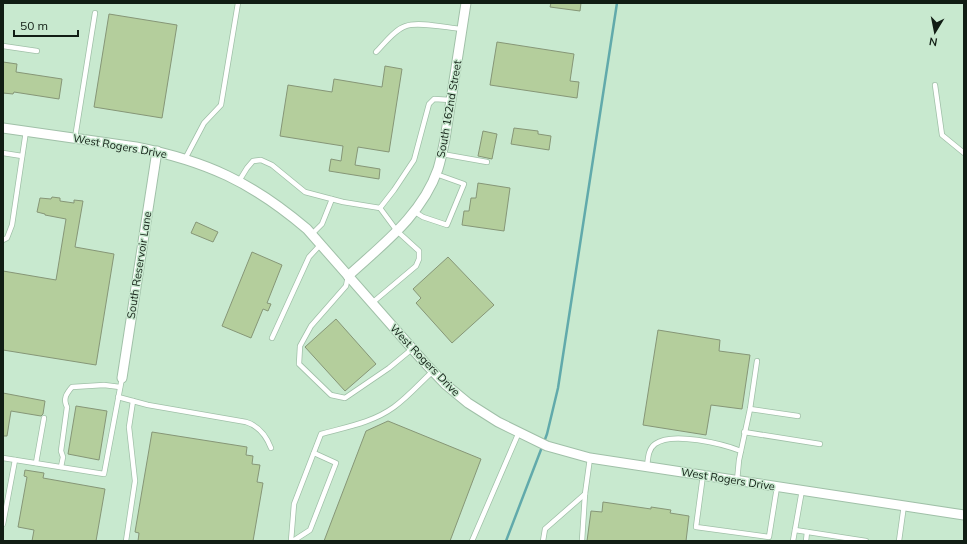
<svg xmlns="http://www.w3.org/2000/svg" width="967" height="544" font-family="Mulish,sans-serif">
<rect width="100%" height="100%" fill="#c8e9cf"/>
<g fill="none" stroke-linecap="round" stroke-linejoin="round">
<g stroke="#61aaab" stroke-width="2.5">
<polyline points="544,442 547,434 558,388 617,3"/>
<polyline points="506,541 542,447"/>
</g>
</g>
<g fill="#b4ce9c" stroke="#869677">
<polygon points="551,3 581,3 580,11 550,7"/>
<polygon points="109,14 177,25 162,118 94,107"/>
<polygon points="497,42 574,54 570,81 579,82 577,98 490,85"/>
<polygon points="3,62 17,64 16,72 62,79 59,99 14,92 13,94 3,93"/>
<polygon points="385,66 402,69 389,152 358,147 355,165 380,169 379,179 329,171 331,159 341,161 343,146 280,136 288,85 332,92 334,79 382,87"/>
<polygon points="514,128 538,131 538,134 551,136 549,150 511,144"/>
<polygon points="483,131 497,134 492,159 478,156"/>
<polygon points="478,183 510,188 504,231 462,225 464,211 469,211 471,198 476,198"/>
<polygon points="52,197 60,198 60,201 74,203 74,200 83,201 75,247 114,254 96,365 3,350 3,271 56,280 66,219 45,215 45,214 37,212 40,198 51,199"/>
<polygon points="196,222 218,232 213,242 191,233"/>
<polygon points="252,252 282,265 267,303 271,304 268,311 263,309 251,338 222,326"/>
<polygon points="448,257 494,305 452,343 416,303 421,298 413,289"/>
<polygon points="336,319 376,364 345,391 305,347"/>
<polygon points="658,330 720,340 719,351 750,355 742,409 711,405 706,435 643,425"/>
<polygon points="3,393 45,401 43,414 41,416 11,411 7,436 3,436"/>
<polygon points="76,406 107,411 99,460 68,454"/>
<polygon points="388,421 481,459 450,541 324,541 366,431"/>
<polygon points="152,432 247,447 246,455 253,456 252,464 260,465 257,482 263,483 253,541 138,541 139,533 135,532"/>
<polygon points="25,470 44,473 43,478 105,489 96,541 32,541 34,530 18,527 27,477 24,476"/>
<polygon points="603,502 651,509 651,507 671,510 670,513 689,516 686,541 587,541 591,511 602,512"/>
</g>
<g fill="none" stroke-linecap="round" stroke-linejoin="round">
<g stroke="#a0c0a8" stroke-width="6">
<g id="lane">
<polyline points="3,46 37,51"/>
<path d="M376 52C384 44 395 29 406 26 418 21 448 28 462 29"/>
<polyline points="935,85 942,135 964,153"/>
<polyline points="75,138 95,13"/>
<polyline points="3,153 22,156"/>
<polyline points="442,154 487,162"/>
<polyline points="185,159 204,123 221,105 238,3"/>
<polyline points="239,181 247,168 253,161 261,160 272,165 305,192 343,202 380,208 394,190 414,160 429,104 434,99 451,100"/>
<polyline points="415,212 423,217 447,225 464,184 436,174"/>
<polyline points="312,234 322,224 332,199"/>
<polyline points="3,240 7,238 12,225 26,131"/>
<polyline points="348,276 346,286 311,326 300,346 299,364 331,395 345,398 389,368 412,349"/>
<polyline points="372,303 416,266 419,259 419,251 397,231 380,208"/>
<polyline points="272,338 309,257 321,244"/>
<path d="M118 397 148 405 246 422C259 426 266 435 271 448"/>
<polyline points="750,409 798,416"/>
<polyline points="744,432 820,444"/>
<polyline points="3,458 104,474 122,378"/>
<polyline points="36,463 44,418"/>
<path d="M61 467 63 457 61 451 67 407C63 399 66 394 72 387L104 385 120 387"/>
<path d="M647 467C648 459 648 449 655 444 672 431 723 444 741 451"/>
<polyline points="703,475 696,527 769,537 777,487"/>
<polyline points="737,481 739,460 750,409 757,361"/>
<polyline points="3,524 15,460"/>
<polyline points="795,530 866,541"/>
<polyline points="126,541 135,481 129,427 133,401"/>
<path d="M291 541 294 504 321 434C346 427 372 423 394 407 408 397 420 383 433 371"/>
<polyline points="293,541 310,530 336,463 314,453"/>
<polyline points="472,541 519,432"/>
<polyline points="543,541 545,529 585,494"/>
<polyline points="582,541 585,494 590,458"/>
<polyline points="793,541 802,490"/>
<polyline points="806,541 807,532"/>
<polyline points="899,541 904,505"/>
</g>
</g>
<g stroke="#a0c0a8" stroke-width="11">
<g id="street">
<path d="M3 128 136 147C206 161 252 182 307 229L424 362 445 384 468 403 498 422 547 446 590 458 636 465 964 515"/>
<path d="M348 276C383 244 422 215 438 169 441 159 443 149 445 139L466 3"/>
<polyline points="122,378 157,151"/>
</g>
</g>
<use href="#lane" stroke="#fff" stroke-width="4.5"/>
<use href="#street" stroke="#fff" stroke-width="9"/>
</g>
<g text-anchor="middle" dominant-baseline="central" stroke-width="3" stroke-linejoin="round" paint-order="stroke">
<g font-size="11" fill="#111d14" stroke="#c8e9cf">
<text transform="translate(449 109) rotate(-80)">South 162nd Street</text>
<text transform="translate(120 146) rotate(10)">West Rogers Drive</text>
<text transform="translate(139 265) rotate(-81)">South Reservoir Lane</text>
<text transform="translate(425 360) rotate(46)">West Rogers Drive</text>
<text transform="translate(728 479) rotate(9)">West Rogers Drive</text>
</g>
</g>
<rect width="967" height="544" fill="none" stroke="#111d14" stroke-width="8"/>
<g transform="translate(935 32) rotate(190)" stroke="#c8e9cf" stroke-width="3" paint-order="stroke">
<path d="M0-3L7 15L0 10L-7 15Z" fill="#111d14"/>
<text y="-6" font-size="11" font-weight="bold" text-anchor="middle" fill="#111d14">N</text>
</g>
<path d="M14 30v6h64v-6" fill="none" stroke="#111d14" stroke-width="2"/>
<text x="20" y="30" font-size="12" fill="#111d14" stroke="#c8e9cf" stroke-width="3" paint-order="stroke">50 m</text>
</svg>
